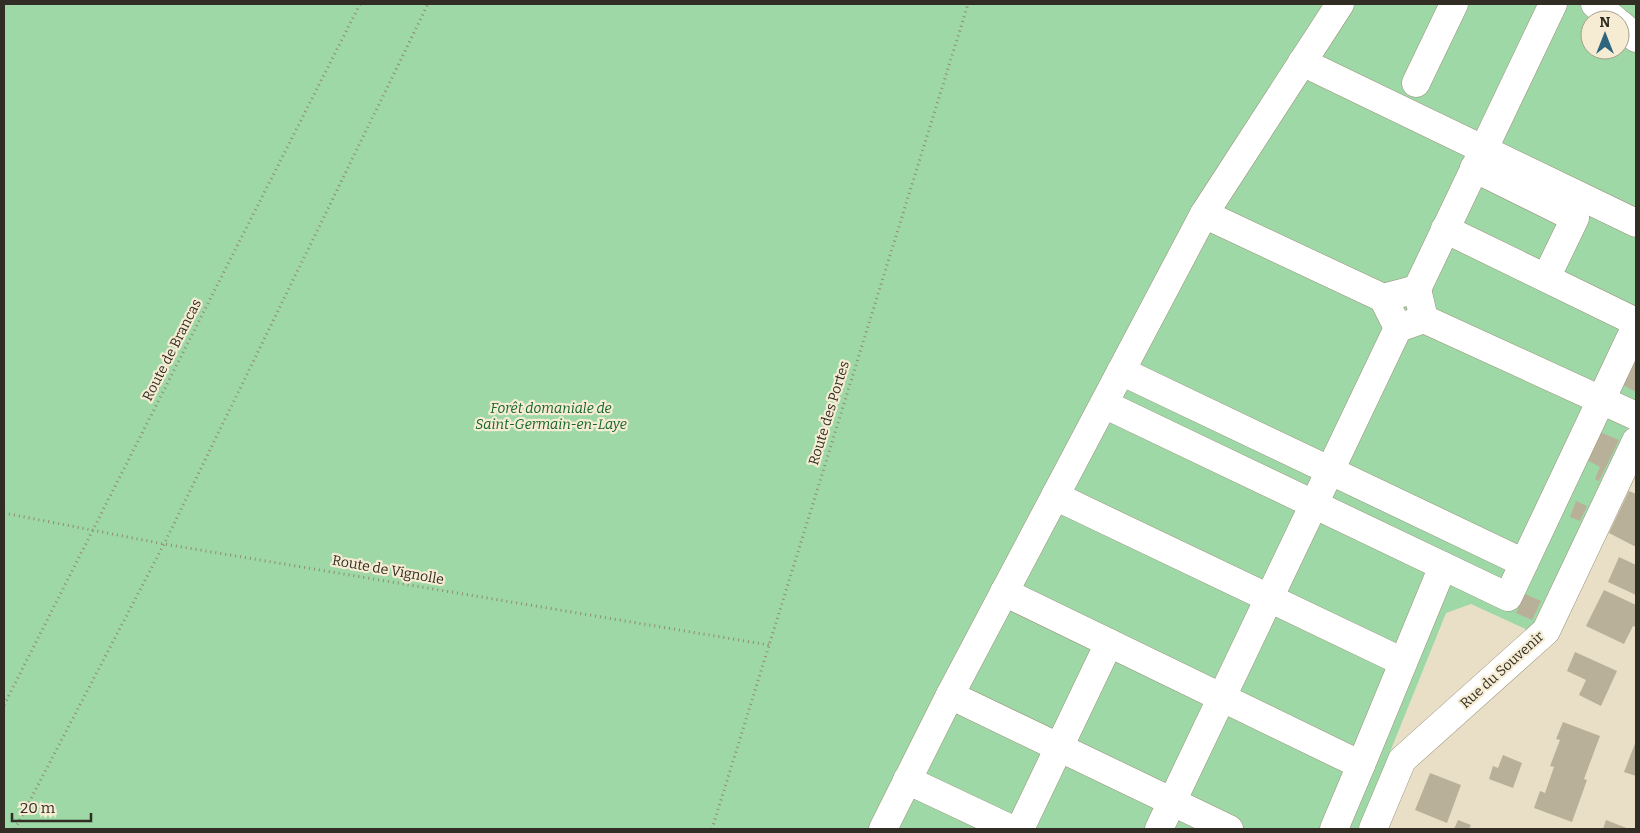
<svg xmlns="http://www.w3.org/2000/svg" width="1640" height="833" font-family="Bitter,serif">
<rect width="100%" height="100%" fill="#e8dfc6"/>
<path fill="#9dd8a6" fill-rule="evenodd" d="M4 4H1636V410L1530 631 1471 604 1446 613 1359 829H4ZM1590 20H1620V50H1590Z"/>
<g fill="#b9b099">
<polygon points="1636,357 1636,392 1623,385"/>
<polygon points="1600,432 1619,440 1599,481 1595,479 1600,467 1587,460"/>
<polygon points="1629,491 1636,494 1636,547 1609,533"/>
<polygon points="1576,501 1587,506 1580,521 1570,517"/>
<polygon points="1619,557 1636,565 1636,595 1608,582"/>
<polygon points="1604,590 1636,605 1636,627 1633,626 1624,644 1586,626"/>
<polygon points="1525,594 1541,601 1532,620 1516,613"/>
<polygon points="1575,652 1617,671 1601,706 1579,695 1586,680 1567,671"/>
<polygon points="1563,722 1600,736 1584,779 1587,780 1572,822 1534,808 1540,791 1545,793 1554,767 1550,766 1560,740 1556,739"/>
<polygon points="1636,741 1636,776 1624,772"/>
<polygon points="1503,755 1522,763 1513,788 1489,779 1493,766 1498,768"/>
<polygon points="1430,773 1461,785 1447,823 1415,810"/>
<polygon points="1458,820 1471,825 1469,829 1454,829"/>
<polygon points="1606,820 1629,829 1603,829"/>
</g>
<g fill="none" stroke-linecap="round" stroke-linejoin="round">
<g stroke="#9b927b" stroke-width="29">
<g id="minor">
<polyline points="1595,4 1615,20"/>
<polyline points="1620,24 1636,38"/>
<polyline points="1302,62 1636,223"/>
<polyline points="1416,83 1454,4"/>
<polyline points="1474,168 1575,218 1546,278"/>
<polyline points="1204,214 1383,298"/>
<polyline points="1445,229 1636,322"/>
<polyline points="1417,289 1383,298 1398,328 1424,319 1417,289 1553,4"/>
<polyline points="1424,319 1636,416"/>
<polyline points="1121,371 1524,563"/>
<polyline points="1104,404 1508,597 1636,326"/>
<polyline points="1055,496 1403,662"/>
<polyline points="1004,592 1361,765 1443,566"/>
<polyline points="950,695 1229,829"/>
<polyline points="907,780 1011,829"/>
<polyline points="883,829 950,695 1204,214 1340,4"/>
<polyline points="1020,829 1109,643"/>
<polyline points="1159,829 1398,328"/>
<polyline points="1334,829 1361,765"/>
<polyline points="1373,829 1402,760 1546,631 1636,441"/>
</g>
</g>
<g stroke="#908a78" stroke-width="3" stroke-dasharray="1 4" stroke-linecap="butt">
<polyline points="4,513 164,544 769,645"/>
<polyline points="4,705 360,4"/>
<polyline points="15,829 164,544 428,4"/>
<polyline points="712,829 968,4"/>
</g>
<use href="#minor" stroke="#fff" stroke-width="28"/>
</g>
<g text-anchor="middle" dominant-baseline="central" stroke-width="4.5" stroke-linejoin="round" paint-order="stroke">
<g font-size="14" fill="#312d24" stroke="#f5ecd3">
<text transform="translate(172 350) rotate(-63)">Route de Brancas</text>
<text transform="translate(829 413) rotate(-73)">Route des Portes</text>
<text transform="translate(388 570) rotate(10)">Route de Vignolle</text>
<text transform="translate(1502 670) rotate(-42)">Rue du Souvenir</text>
</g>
<g font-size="14" font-style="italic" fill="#11652c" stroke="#f5ecd3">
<text x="551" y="408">Forêt domaniale de<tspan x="551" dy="16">Saint-Germain-en-Laye</tspan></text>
</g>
</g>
<rect width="1640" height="833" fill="none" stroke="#312d24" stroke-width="10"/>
<g transform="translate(1605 35)"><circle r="24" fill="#f5ecd3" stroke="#a7a08d"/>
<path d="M0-4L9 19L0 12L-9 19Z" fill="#2d657f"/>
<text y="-8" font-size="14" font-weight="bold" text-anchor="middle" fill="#312d24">N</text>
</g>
<path d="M12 813v8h79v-8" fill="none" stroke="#312d24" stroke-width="2.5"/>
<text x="20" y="813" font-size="15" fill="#312d24" stroke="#f5ecd3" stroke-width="4" paint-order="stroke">20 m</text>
</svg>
